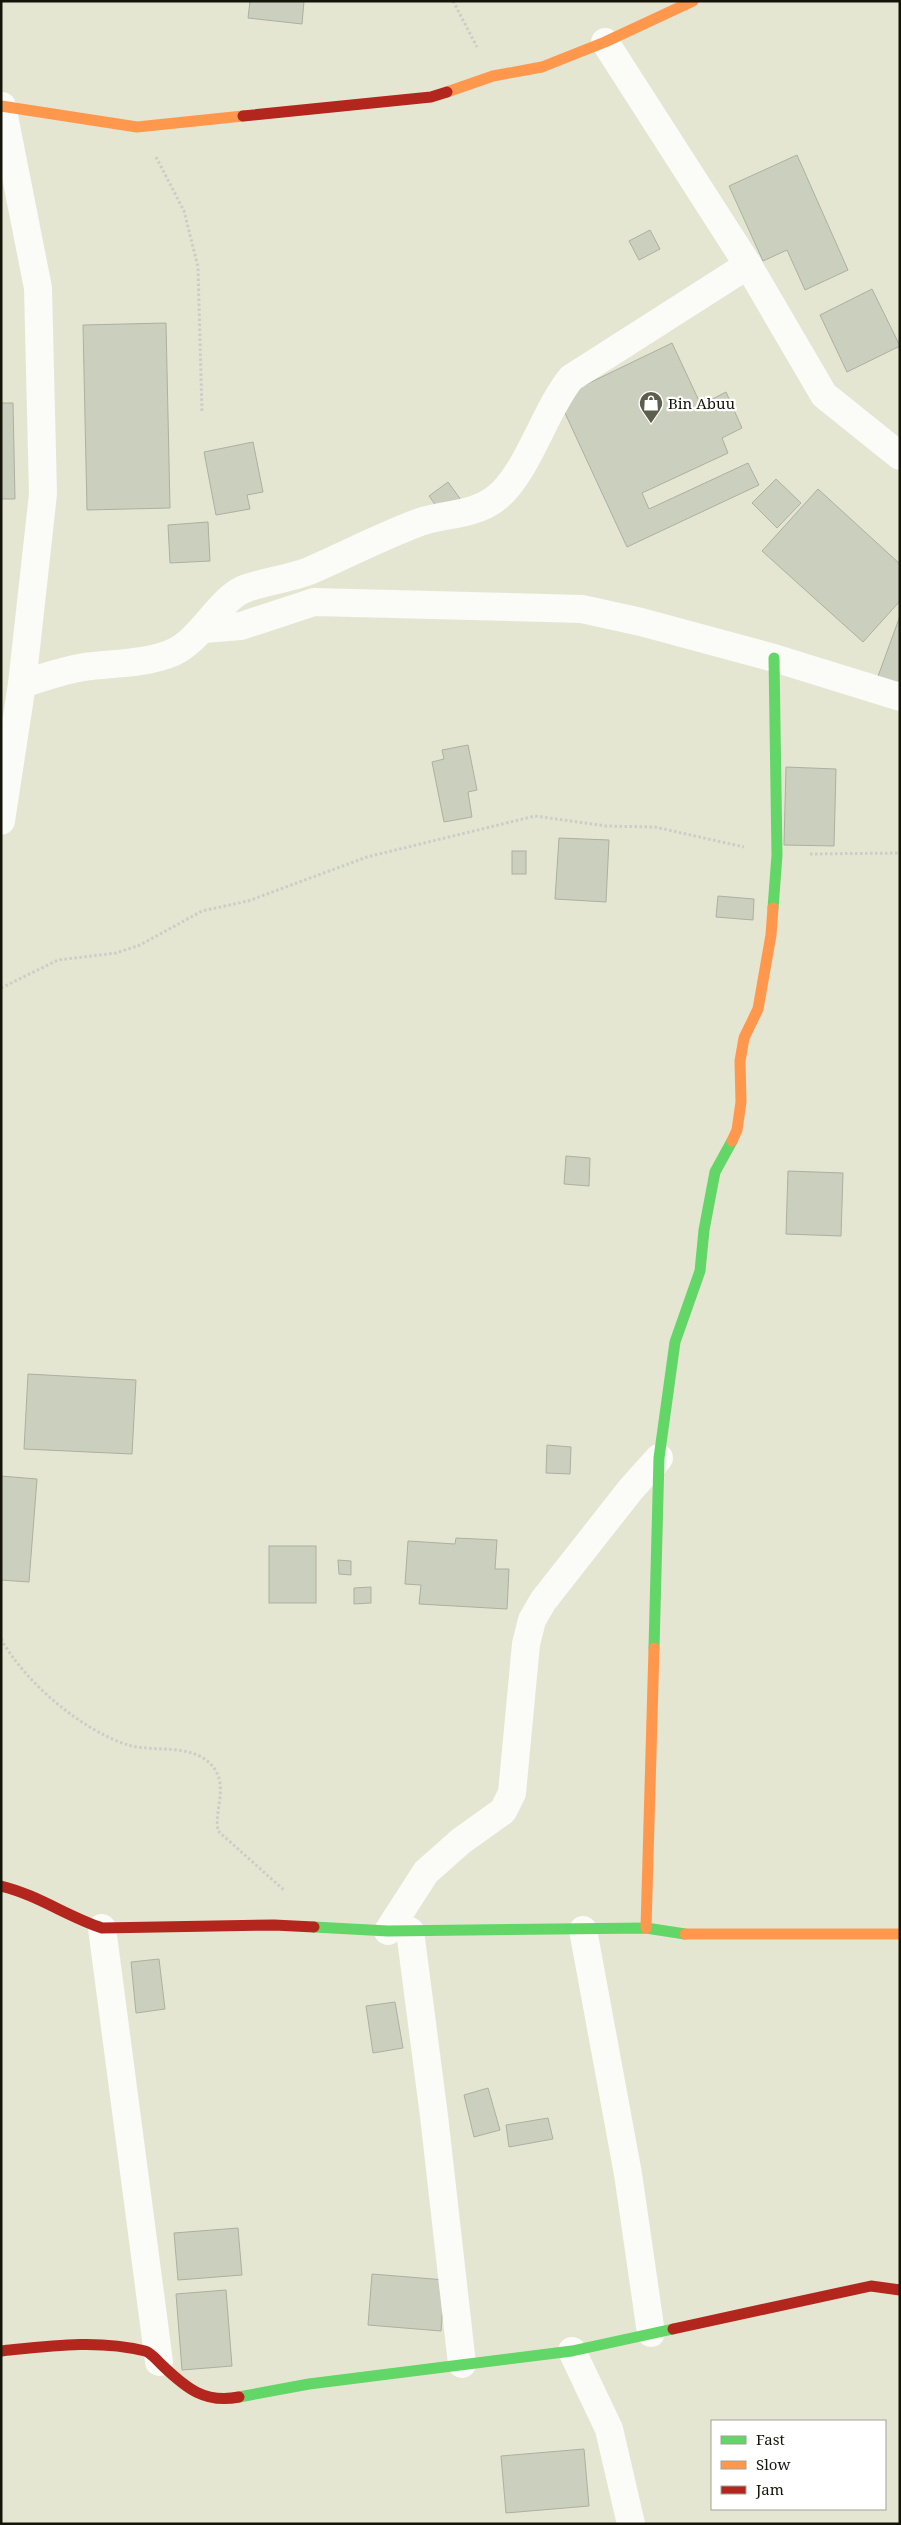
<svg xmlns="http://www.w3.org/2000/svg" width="901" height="2525" font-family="'Noto Serif',serif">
<rect width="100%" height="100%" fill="#e4e6d1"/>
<g fill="#cacfbe" stroke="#acb0a1">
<polygon points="250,1 304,1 302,24 248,18"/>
<polygon points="797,155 848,270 805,290 787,250 763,261 729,186"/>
<polygon points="650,230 660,249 639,260 629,241"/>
<polygon points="872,289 900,346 847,372 820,315"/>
<polygon points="166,323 170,508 87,510 83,325"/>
<polygon points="672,343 701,405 726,392 742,428 722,438 728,453 642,493 649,509 748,463 759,485 627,547 558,398"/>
<polygon points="1,403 13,403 15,499 1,499"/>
<polygon points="253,442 263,492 247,495 250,509 216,515 204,452"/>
<polygon points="776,479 801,503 777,528 752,503"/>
<polygon points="448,482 461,500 442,514 429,496"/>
<polygon points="818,489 900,564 900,601 863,642 762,551"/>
<polygon points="208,522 210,561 170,563 168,525"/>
<polygon points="900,616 900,687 877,679"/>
<polygon points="468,745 477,790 468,792 472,817 444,822 432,762 444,759 442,750"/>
<polygon points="786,767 836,769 834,846 784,845"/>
<polygon points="559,838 609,840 606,902 555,899"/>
<rect x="512" y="851" width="14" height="23"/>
<polygon points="718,896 754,899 753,920 716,917"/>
<polygon points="566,1156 590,1158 589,1186 564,1184"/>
<polygon points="788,1171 843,1173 841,1236 786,1234"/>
<polygon points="28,1374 136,1380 132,1454 24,1449"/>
<polygon points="547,1445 571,1447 570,1474 546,1473"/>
<polygon points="1,1476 37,1479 29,1582 1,1580"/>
<polygon points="456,1538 497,1540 495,1569 509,1569 507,1609 419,1604 421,1585 405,1584 408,1541 455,1544"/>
<rect x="269" y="1546" width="47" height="57"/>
<polygon points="338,1560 351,1561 351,1575 339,1574"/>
<polygon points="371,1587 371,1603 354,1604 354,1588"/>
<polygon points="159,1959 165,2009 136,2013 131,1962"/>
<polygon points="395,2002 403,2048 373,2053 366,2006"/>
<polygon points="488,2088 500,2130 474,2137 464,2095"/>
<polygon points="548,2118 553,2139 509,2147 506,2125"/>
<polygon points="238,2228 242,2275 178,2280 174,2233"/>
<polygon points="372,2274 445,2280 441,2331 368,2325"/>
<polygon points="226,2290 232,2366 182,2370 176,2294"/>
<polygon points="584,2449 589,2506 506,2513 501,2456"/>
</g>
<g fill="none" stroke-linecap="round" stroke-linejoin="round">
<g stroke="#cdcdc8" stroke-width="3" stroke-dasharray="2.5 2.5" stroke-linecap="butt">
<polyline points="453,1 477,47"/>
<polyline points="156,157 184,211 198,267 202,413"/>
<polyline points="810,854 900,853"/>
<polyline points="1,988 58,960 116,953 140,945 202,911 248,901 367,857 535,816 606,826 655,827 744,847"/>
<path d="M1 1639C25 1682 81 1730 128 1745 155 1753 195 1742 214 1768 228 1788 214 1810 218 1831L285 1891"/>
</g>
<g stroke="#fbfbf8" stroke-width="28">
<polyline points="605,42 748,265 824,395 900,456"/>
<polyline points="204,629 241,626 314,602 582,609 641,622 774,658 900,697"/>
<path d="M22 684C42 678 64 670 84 667 113 663 147 664 174 652 203 638 221 596 247 588 267 581 288 579 309 571 346 555 382 536 420 522 444 514 474 515 495 499 527 475 544 411 571 378L748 265"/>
<polyline points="1,821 22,684 43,494 38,288 2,106"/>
<polyline points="102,1928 159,2362"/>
<polyline points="583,1930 628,2174 651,2333"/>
<polyline points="388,1931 426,1872 461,1841 503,1811 512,1793 526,1644 532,1620 543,1601 631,1489 659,1458"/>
<polyline points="410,1931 434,2116 462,2364"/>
<polyline points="572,2351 609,2429 631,2524"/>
</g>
<g stroke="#63d668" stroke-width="11">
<polyline points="773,908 777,855 774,658"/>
<polyline points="654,1648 659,1458 675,1342 700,1271 704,1230 715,1172 732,1141"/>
<polyline points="314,1927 388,1931 646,1928 685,1934"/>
<polyline points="239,2397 309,2384 572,2351 673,2329"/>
</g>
<g stroke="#ff974d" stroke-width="11">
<polyline points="447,92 493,76 542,67 605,42 693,1"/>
<polyline points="1,106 137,127 243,116"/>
<polyline points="732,1141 737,1130 741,1102 740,1061 744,1038 758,1009 771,935 773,908"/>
<polyline points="646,1928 654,1648"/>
<polyline points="685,1934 900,1934"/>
</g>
<g stroke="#b3261e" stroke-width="11">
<polyline points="243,116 431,97 447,92"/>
<path d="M1 1886C38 1895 66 1916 102 1928L274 1925 314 1927"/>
<polyline points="673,2329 871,2286 900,2290"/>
<path d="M1 2351C49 2346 98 2339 145 2351 152 2353 157 2361 163 2366 186 2388 205 2404 239 2397"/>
</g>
</g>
<defs>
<g id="shop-pin" transform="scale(1.25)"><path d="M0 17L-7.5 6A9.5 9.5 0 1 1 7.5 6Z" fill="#5d5e4e" stroke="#fff"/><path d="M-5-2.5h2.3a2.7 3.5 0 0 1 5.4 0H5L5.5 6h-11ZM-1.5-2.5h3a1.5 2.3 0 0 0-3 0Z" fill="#fff"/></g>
</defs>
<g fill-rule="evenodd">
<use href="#shop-pin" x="651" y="403"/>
</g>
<g text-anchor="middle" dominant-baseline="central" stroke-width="4.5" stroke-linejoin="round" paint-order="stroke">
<g font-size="15" fill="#141508" stroke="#fff" text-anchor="start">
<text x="668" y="403">Bin Abuu</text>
</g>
</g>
<rect width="901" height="2525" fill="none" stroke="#141508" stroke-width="5"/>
<rect x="711" y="2420" width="175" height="90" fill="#ffffff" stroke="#a1a19c"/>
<rect x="721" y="2436" width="25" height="8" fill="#63d668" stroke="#a1a19c"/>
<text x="756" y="2445" font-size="15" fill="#141508">Fast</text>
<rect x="721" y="2461" width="25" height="8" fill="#ff974d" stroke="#a1a19c"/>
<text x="756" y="2470" font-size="15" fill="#141508">Slow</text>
<rect x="721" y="2486" width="25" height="8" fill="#b3261e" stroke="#a1a19c"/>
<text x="756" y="2495" font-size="15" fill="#141508">Jam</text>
</svg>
